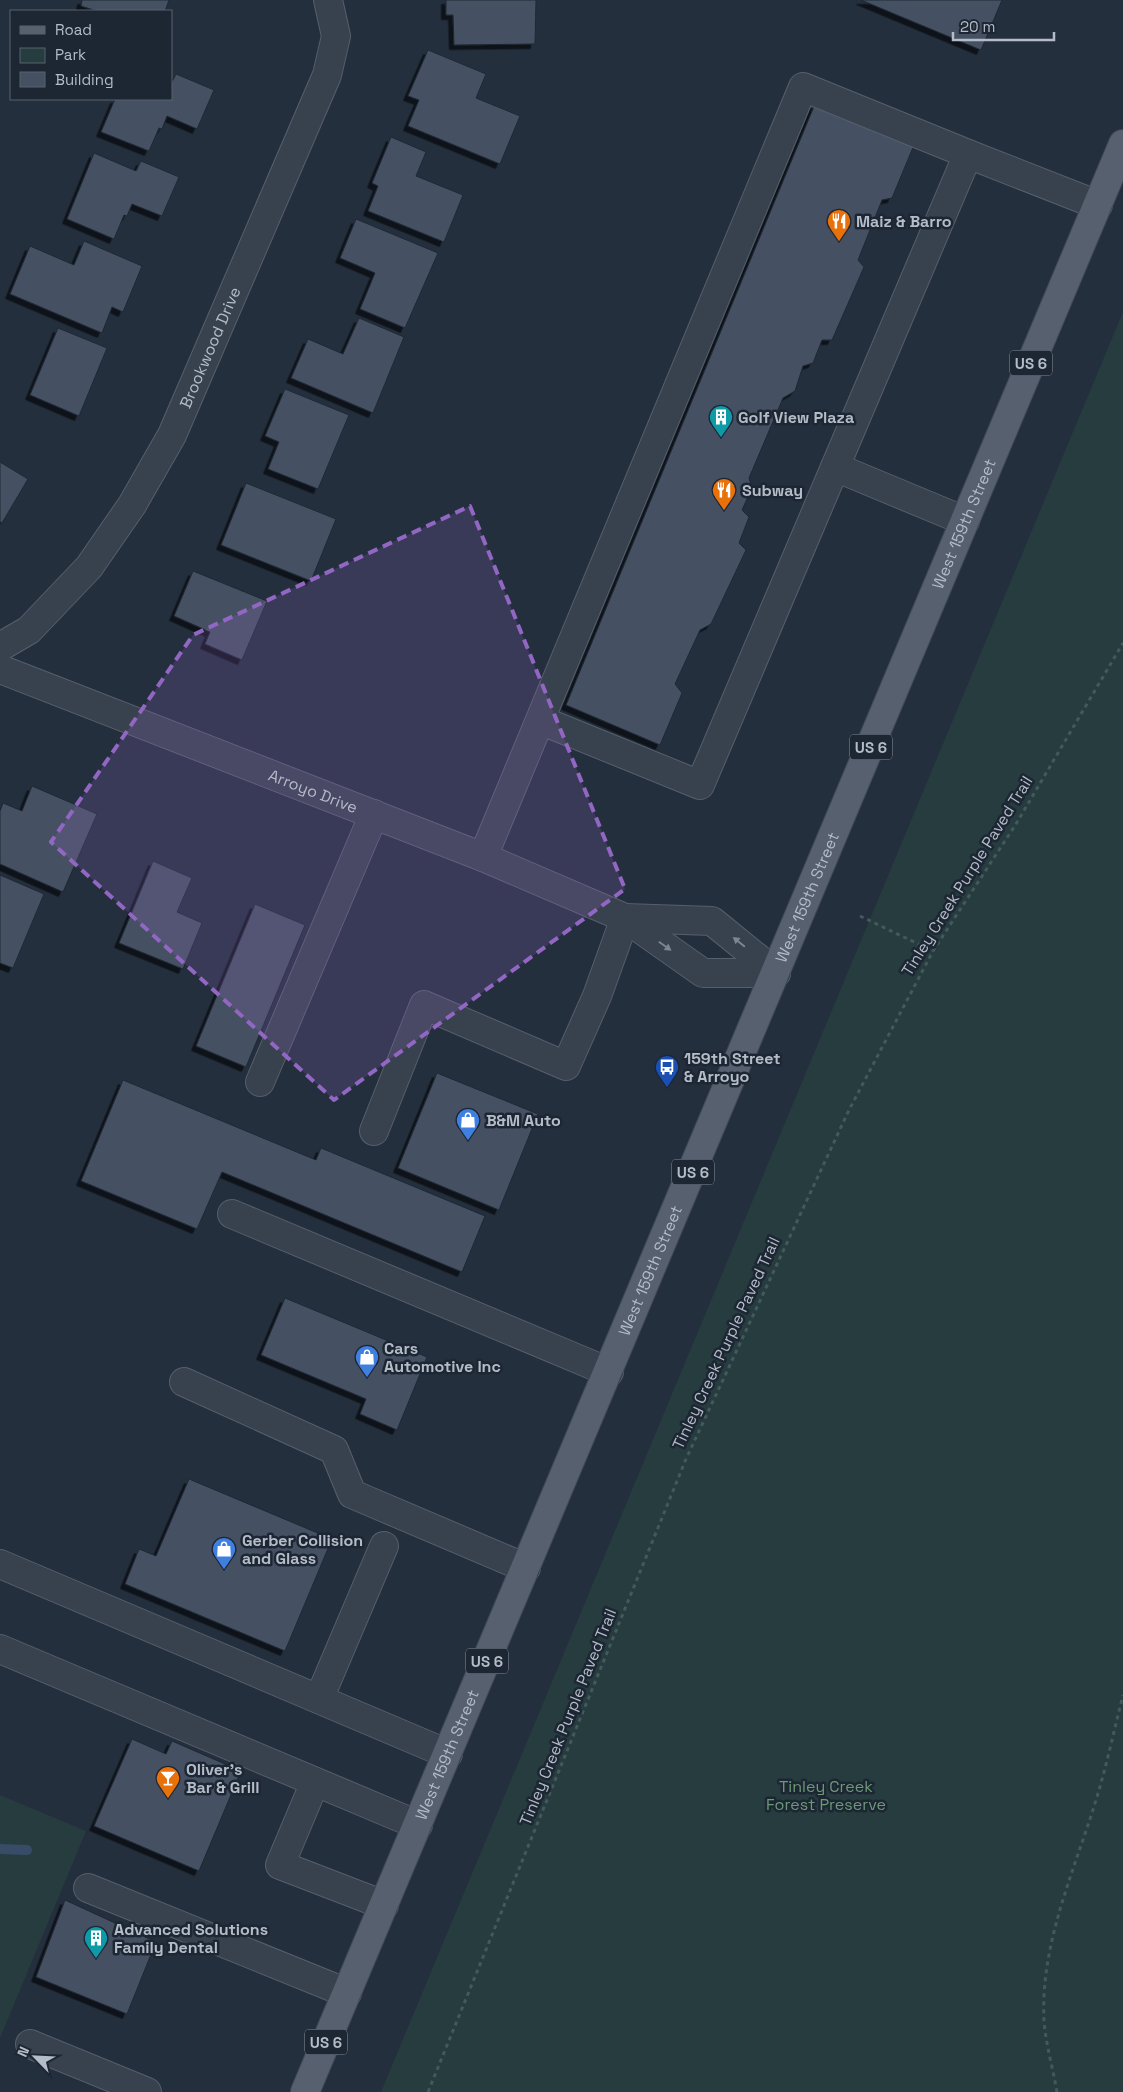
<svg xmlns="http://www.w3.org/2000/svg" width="1123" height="2092" font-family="'Space Grotesk',sans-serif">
<defs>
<filter id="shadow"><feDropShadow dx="-4.5" dy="4.5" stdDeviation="0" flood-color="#0009"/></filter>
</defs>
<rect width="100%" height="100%" fill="#242f3e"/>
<g fill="#263c3f">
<polygon points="1123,312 1123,2092 381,2092"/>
<polygon points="0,1795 86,1831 0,2038"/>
</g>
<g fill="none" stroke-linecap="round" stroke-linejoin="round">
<polyline stroke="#394c67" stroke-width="10" points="0,1849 27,1850"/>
</g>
<g fill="#455162" stroke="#1f2835" filter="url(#shadow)">
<polygon points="82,0 169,0 165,11 97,11 81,6"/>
<polygon points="446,0 536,0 535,44 454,45 453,15 446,15"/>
<polygon points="861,0 1002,0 981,50"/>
<polygon points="428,50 486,74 476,98 520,116 500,164 408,126 419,100 408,96"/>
<polygon points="176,74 214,90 197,129 167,116 162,129 159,128 149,151 101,132 115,99 171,99 171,84"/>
<polygon points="815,104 914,145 892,198 882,200 858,260 864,267 832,340 822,340 813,363 803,366 795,391 783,398 749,478 752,488 742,510 749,517 739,543 746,550 711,624 700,630 675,684 682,693 660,745 566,705"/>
<polygon points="391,137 426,152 416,176 463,195 444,242 368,211 378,186 372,183"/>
<polygon points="94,153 136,171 141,161 179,177 162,216 132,204 127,216 124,215 114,239 67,219"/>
<polygon points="356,219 438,253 405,328 360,309 375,273 340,258"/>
<polygon points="84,241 142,266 123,312 112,307 102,333 10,294 30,246 74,265"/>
<polygon points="359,318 404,337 373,413 291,378 308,339 343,354"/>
<polygon points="58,328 107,348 79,416 30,395"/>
<polygon points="285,389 349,415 318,489 268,469 279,442 265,436"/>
<polygon points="0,462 28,479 2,523 0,522"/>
<polygon points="246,483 336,519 311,581 221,545"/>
<polygon points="193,571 267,601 242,660 205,644 210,632 174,616"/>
<polygon points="32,786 97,814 63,892 0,864 0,811 3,803 22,811"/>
<polygon points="153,861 192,878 177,912 202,923 183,969 119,943"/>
<polygon points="0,875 44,894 13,968 0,963"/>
<polygon points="255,904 305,925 246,1067 196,1046"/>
<polygon points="437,1073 538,1114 499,1210 398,1168"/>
<polygon points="123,1080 316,1160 321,1148 485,1216 462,1272 222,1172 197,1229 81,1181"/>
<polygon points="285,1298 427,1357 397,1430 360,1414 366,1399 261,1355"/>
<polygon points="189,1479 332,1539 285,1651 125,1584 139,1549 156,1556"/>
<polygon points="132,1739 166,1754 172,1741 241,1771 199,1871 94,1826"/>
<polygon points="65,1900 156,1942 127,2014 36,1977"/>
</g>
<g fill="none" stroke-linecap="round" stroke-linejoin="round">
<g stroke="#565f6c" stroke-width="30">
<g id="minor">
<polyline points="968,154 1098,205"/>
<polyline points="835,467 965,521"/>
<path id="s1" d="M0 647 29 630 89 567 132 505 172 435 327 75 336 36 328 0"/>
<path id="s2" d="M0 669 483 857 625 918 703 973H776"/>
<polyline points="483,857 803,87 968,154 700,785 540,720"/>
<polyline points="625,918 712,921 776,973"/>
<polyline points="260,1082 374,814"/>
<polyline points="374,1131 424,1005 566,1066 597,996 625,918"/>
<polyline points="232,1214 609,1372"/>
<polyline points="184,1382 334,1450 352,1494 526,1568"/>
<polyline points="0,1564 448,1754"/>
<polyline points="0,1649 418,1825"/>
<polyline points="319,1699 384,1546"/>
<polyline points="315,1782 280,1865 384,1905"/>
<polyline points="88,1888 347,1993"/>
<polyline points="30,2044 147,2092"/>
</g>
</g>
<g stroke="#414a57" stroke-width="30">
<g id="major">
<path id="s3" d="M305 2092 1123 144"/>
</g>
</g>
<g stroke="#44595c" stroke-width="3" stroke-dasharray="4 4" stroke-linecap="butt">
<polyline points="860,916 933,951"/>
<polyline points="428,2092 686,1459 849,1110 933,951 1016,824 1123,643"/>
<path d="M1057 2092C1053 2069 1046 2045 1044 2021 1040 1940 1077 1866 1099 1790 1108 1759 1115 1727 1123 1695"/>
</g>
<use href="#minor" stroke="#38414e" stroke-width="28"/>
<use href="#major" stroke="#56606e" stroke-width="28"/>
</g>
<defs><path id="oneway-solid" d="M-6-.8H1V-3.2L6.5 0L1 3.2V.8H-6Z" transform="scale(1.25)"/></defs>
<g fill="#7c8592">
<use href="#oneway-solid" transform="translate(739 942) rotate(-141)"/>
<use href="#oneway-solid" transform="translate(665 946) rotate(35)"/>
</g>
<path fill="#9266c3" fill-opacity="0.2" stroke="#9266c3" stroke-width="4" stroke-dasharray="10 6" stroke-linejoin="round" d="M470 506 625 889 334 1100 51 842 193 635Z"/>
<defs>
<g id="restaurant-pin" transform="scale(1.25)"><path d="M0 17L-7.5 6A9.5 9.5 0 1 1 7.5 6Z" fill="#e8710a" stroke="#1d2633"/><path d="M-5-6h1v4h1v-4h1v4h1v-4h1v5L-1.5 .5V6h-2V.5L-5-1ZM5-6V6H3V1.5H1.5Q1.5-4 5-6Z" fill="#fff"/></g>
<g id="building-pin" transform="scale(1.25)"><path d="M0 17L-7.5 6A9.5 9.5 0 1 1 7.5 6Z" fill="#0f9aa8" stroke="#1d2633"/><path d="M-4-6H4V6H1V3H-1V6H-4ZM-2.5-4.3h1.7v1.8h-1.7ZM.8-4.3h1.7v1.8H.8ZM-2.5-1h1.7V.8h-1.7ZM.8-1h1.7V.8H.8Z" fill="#fff"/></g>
<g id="bus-pin" transform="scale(1.25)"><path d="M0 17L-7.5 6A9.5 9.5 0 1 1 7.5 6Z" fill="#1a4fb4" stroke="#1d2633"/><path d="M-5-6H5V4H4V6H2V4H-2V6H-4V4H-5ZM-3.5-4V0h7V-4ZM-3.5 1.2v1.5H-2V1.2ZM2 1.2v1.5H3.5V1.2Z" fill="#fff"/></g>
<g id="shop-pin" transform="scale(1.25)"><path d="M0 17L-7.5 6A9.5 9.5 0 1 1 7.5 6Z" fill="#3f7fe0" stroke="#1d2633"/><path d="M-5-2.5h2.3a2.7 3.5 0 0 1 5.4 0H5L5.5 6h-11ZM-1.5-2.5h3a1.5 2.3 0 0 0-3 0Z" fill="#fff"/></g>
<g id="bar-pin" transform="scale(1.25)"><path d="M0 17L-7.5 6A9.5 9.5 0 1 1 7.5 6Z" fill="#e8710a" stroke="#1d2633"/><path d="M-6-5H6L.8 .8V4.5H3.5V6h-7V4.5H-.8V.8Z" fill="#fff"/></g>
</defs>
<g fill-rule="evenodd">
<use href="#restaurant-pin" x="839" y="221"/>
<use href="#building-pin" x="721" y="417"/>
<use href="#restaurant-pin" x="724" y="490"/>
<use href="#bus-pin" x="667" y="1067"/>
<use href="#shop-pin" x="468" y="1120"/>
<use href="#shop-pin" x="367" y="1357"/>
<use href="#shop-pin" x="224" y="1549"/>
<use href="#bar-pin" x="168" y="1778"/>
<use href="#building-pin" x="96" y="1938"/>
</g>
<g text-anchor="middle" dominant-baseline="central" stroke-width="5" stroke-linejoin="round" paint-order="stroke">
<g fill="#1d2633" stroke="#878f9c" stroke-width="1">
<rect x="1010" y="350.5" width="42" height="25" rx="4"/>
<rect x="850" y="734.5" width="42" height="25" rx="4"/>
<rect x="672" y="1159.5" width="42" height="25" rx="4"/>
<rect x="466" y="1648.5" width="42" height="25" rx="4"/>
<rect x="305" y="2029.5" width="42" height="25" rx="4"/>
</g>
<g font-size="15" font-weight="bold" fill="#b4bcc9">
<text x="1031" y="363">US 6</text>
<text x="871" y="747">US 6</text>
<text x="693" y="1172">US 6</text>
<text x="487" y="1661">US 6</text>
<text x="326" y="2042">US 6</text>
</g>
<g font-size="16" font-weight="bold" fill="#b4bcc9" stroke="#1d2633" text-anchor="start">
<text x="856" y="221">Maiz &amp; Barro</text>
<text x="738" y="417">Golf View Plaza</text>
<text x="742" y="490">Subway</text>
<text x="684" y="1058">159th Street<tspan x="684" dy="18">&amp; Arroyo</tspan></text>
<text x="486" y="1120">B&amp;M Auto</text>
<text x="384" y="1348">Cars<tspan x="384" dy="18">Automotive Inc</tspan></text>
<text x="242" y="1540">Gerber Collision<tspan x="242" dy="18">and Glass</tspan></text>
<text x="186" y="1769">Oliver's<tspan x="186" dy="18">Bar &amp; Grill</tspan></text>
<text x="114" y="1929">Advanced Solutions<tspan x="114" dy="18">Family Dental</tspan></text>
</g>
<g font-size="16" fill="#b4bcc9" stroke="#1d2633">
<text stroke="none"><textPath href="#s1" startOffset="372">Brookwood Drive</textPath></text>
<text stroke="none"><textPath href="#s3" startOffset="1701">West 159th Street</textPath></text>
<text stroke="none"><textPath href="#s2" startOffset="336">Arroyo Drive</textPath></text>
<text transform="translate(967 876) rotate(-58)">Tinley Creek Purple Paved Trail</text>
<text stroke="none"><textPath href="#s3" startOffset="1296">West 159th Street</textPath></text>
<text stroke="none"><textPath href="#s3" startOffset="891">West 159th Street</textPath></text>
<text transform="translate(726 1343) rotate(-65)">Tinley Creek Purple Paved Trail</text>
<text transform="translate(568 1717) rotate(-68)">Tinley Creek Purple Paved Trail</text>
<text stroke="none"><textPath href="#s3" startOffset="366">West 159th Street</textPath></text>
</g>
<g font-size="16" fill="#6b9a76" stroke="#1d2633">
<text x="826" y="1786">Tinley Creek<tspan x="826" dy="18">Forest Preserve</tspan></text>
</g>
</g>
<rect x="10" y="10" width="162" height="90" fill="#1d2633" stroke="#59626f"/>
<rect x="20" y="26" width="25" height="8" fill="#56606e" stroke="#59626f"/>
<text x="55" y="35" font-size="15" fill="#b4bcc9">Road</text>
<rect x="20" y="48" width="25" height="15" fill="#263c3f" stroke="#59626f"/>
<text x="55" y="60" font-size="15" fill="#b4bcc9">Park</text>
<rect x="20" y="72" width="25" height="15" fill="#455162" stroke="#59626f"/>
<text x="55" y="85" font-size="15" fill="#b4bcc9">Building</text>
<g transform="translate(35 2057) rotate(294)" stroke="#1d2633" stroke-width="4" paint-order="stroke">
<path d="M0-4L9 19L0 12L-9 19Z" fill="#b4bcc9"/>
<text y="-8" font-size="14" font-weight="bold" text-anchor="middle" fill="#b4bcc9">N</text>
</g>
<path d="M953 32v8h101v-8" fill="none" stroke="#b4bcc9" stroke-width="2.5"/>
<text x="960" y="32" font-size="15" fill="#b4bcc9" stroke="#1d2633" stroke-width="4" paint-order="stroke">20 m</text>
</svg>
